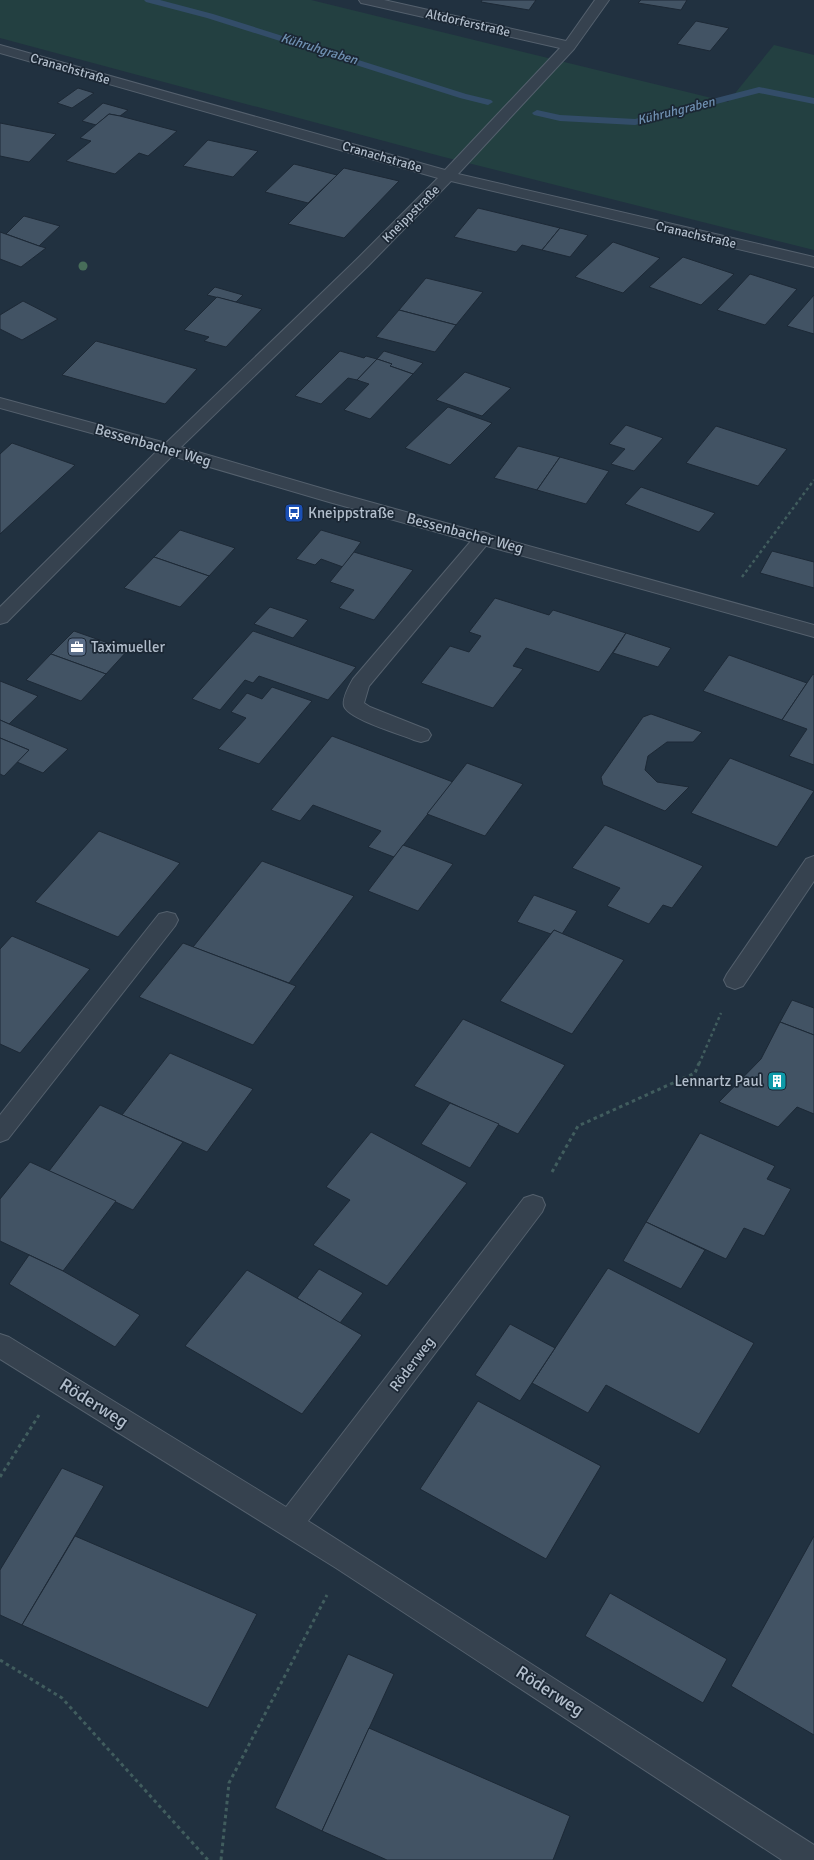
<svg xmlns="http://www.w3.org/2000/svg" width="814" height="1860" font-family="Signika,sans-serif">
<rect width="100%" height="100%" fill="#213140"/>
<polygon fill="#234041" points="0,0 311,0 728,102 774,45 814,55 814,250 440,156 0,38"/>
<g fill="none" stroke-linecap="round" stroke-linejoin="round">
<g fill="#334d69" fill-rule="evenodd">
<polygon points="144,0 160,0 213,14 466,94 491,100 493,102 488,105 460,98 207,18 146,2"/>
<polygon points="759,87 814,98 814,104 759,93 635,125 560,121 534,115 532,113 537,110 560,115 635,119"/>
</g>
</g>
<g fill="#425364" stroke="#1d2936">
<polygon points="482,0 536,0 529,10 481,2"/>
<polygon points="641,0 687,0 681,10 638,3"/>
<polygon points="696,21 729,28 710,51 677,44"/>
<polygon points="78,88 94,93 72,108 57,103"/>
<polygon points="103,103 128,110 120,116 109,114 96,125 82,121"/>
<polygon points="109,114 120,116 177,131 148,156 139,153 115,174 66,161 91,141 80,138"/>
<polygon points="0,123 56,134 29,162 0,156"/>
<polygon points="208,140 258,151 233,177 183,166"/>
<polygon points="294,164 337,175 308,203 265,192"/>
<polygon points="344,168 399,181 344,238 288,224"/>
<polygon points="478,208 560,228 542,250 522,245 516,252 454,237"/>
<polygon points="24,216 60,226 39,246 6,234"/>
<polygon points="560,228 588,235 570,257 542,250"/>
<polygon points="0,232 39,246 46,248 21,267 0,259"/>
<polygon points="613,242 660,258 623,293 575,277"/>
<polygon points="683,257 734,274 701,305 649,287"/>
<polygon points="750,274 797,289 765,325 717,310"/>
<polygon points="426,278 483,292 456,325 399,310"/>
<polygon points="215,287 243,295 236,302 207,295"/>
<polygon points="814,295 814,334 787,326"/>
<polygon points="217,297 262,309 226,347 204,341 209,337 184,330"/>
<polygon points="23,301 58,319 22,340 0,329 0,315"/>
<polygon points="399,310 456,325 435,352 376,337"/>
<polygon points="96,341 197,369 165,404 62,375"/>
<polygon points="340,351 364,358 366,356 377,359 357,380 348,378 321,404 295,396"/>
<polygon points="384,351 423,363 413,374 390,366 392,364 377,359"/>
<polygon points="377,359 392,364 390,366 413,374 370,419 344,410 369,384 357,380"/>
<polygon points="465,372 511,388 482,416 436,400"/>
<polygon points="448,407 492,423 450,465 405,448"/>
<polygon points="626,425 663,438 634,471 611,464 625,449 609,444"/>
<polygon points="716,426 787,449 758,486 686,463"/>
<polygon points="12,443 75,465 0,534 0,454"/>
<polygon points="518,446 560,457 537,490 494,478"/>
<polygon points="560,457 609,471 586,504 537,490"/>
<polygon points="641,487 715,513 699,532 625,504"/>
<polygon points="180,530 235,548 209,576 154,557"/>
<polygon points="321,530 361,542 343,567 321,559 315,565 296,559"/>
<polygon points="772,551 814,562 814,588 760,573"/>
<polygon points="354,552 413,570 374,620 339,608 354,590 330,582"/>
<polygon points="154,557 209,576 180,607 124,588"/>
<polygon points="495,598 549,615 553,610 626,633 599,672 526,648 513,666 523,669 493,708 421,683 450,646 469,652 481,636 469,632"/>
<polygon points="270,607 308,620 293,638 254,624"/>
<polygon points="74,631 128,650 106,674 51,654"/>
<polygon points="253,631 356,667 328,700 259,676 253,683 245,680 220,710 192,699"/>
<polygon points="626,633 671,648 658,667 613,653"/>
<polygon points="51,654 106,674 81,701 26,680"/>
<polygon points="729,655 807,683 782,720 703,691"/>
<polygon points="813,674 814,675 814,765 789,756 807,729 782,720"/>
<polygon points="0,681 38,696 9,724 0,720"/>
<polygon points="272,687 312,701 259,764 218,749 246,718 231,712 247,693 262,699"/>
<polygon points="651,714 702,732 693,742 667,742 648,756 645,770 657,782 689,787 665,811 603,785 601,777 643,717"/>
<polygon points="0,720 9,724 68,749 43,773 17,762 29,750 0,738"/>
<polygon points="332,736 453,782 394,857 368,847 381,831 313,805 300,821 271,810"/>
<polygon points="0,738 29,750 4,776 0,774"/>
<polygon points="730,758 814,791 777,847 691,813"/>
<polygon points="467,763 523,784 485,836 427,814"/>
<polygon points="605,825 703,866 672,908 663,905 649,924 607,906 620,888 572,868"/>
<polygon points="99,831 180,863 118,937 35,902"/>
<polygon points="403,845 453,864 418,911 368,891"/>
<polygon points="262,861 354,896 289,983 193,947"/>
<polygon points="534,895 577,911 562,934 554,930 551,934 517,922"/>
<polygon points="554,930 624,960 572,1034 500,1001"/>
<polygon points="12,936 90,969 20,1053 0,1044 0,949"/>
<polygon points="183,943 296,986 253,1045 139,997"/>
<polygon points="792,1000 814,1008 814,1035 780,1022"/>
<polygon points="463,1019 565,1065 518,1134 414,1086"/>
<polygon points="780,1022 814,1035 814,1114 797,1107 778,1127 719,1102 761,1059"/>
<polygon points="170,1053 253,1089 207,1152 122,1115"/>
<polygon points="450,1103 499,1124 470,1168 421,1144"/>
<polygon points="100,1105 183,1142 133,1210 49,1171"/>
<polygon points="371,1132 467,1183 387,1286 313,1245 350,1200 326,1187"/>
<polygon points="700,1133 775,1166 767,1179 791,1189 764,1236 744,1228 726,1259 646,1222"/>
<polygon points="30,1162 116,1201 63,1271 0,1241 0,1199"/>
<polygon points="646,1222 705,1250 681,1289 623,1261"/>
<polygon points="29,1255 63,1271 140,1315 115,1347 9,1284"/>
<polygon points="608,1268 754,1343 699,1434 606,1385 588,1413 532,1383"/>
<polygon points="319,1269 363,1293 340,1323 297,1298"/>
<polygon points="247,1270 362,1335 302,1414 185,1346"/>
<polygon points="510,1324 555,1348 520,1401 475,1375"/>
<polygon points="478,1401 601,1466 546,1559 420,1489"/>
<polygon points="62,1468 104,1486 22,1625 0,1615 0,1570"/>
<polygon points="75,1536 257,1614 208,1708 22,1625"/>
<polygon points="814,1536 814,1735 731,1686"/>
<polygon points="610,1593 727,1659 703,1703 585,1636"/>
<polygon points="348,1654 394,1674 322,1831 275,1808"/>
<polygon points="369,1728 570,1816 553,1860 387,1860 322,1831"/>
</g>
<g fill="none" stroke-linecap="round" stroke-linejoin="round">
<g stroke="#54606d" stroke-width="2">
<g id="service">
<path d="M483 532 489 534 492 538 489 542 369 686 364 703 370 707 428 730 431 735 428 740 421 742 414 740C400 734 348 719 344 706 342 698 349 686 353 679L477 534Z"/>
<polygon points="167,912 175,914 178,920 175,926 8,1139 0,1142 0,1115 159,914"/>
</g>
</g>
<g stroke="#54606d" stroke-width="2">
<g id="minor">
<polygon points="359,0 384,0 566,41 595,0 609,0 574,49 458,174 814,257 814,267 451,181 368,266 181,447 341,494 814,625 814,637 329,502 172,456 7,622 0,624 0,607 157,451 0,408 0,398 166,443 356,260 438,178 0,53 0,45 445,170 560,48 366,4 361,3"/>
<polygon points="814,856 814,881 743,986 735,989 727,986 724,980 727,974 806,859"/>
<polygon points="533,1195 542,1198 545,1205 542,1212 308,1521 814,1845 814,1860 782,1860 336,1568 0,1359 0,1334 9,1337 286,1507 524,1198"/>
</g>
</g>
<g stroke="#415d5e" stroke-width="2.5" stroke-dasharray="3 3" stroke-linecap="butt">
<polyline points="742,577 814,480"/>
<polyline points="699,1064 721,1013"/>
</g>
<g stroke="#415d5e" stroke-width="3" stroke-dasharray="3.5 3.5" stroke-linecap="butt">
<polyline points="552,1172 578,1126 695,1073 699,1063"/>
<polyline points="0,1477 39,1415"/>
<polyline points="0,1660 62,1698 208,1860"/>
<polyline points="221,1860 229,1783 327,1595"/>
</g>
<use href="#service" fill="#36424f" fill-rule="evenodd"/>
<use href="#minor" fill="#36424f" fill-rule="evenodd"/>
</g>
<circle fill="#476d59" cx="83" cy="266" r="4.5"/>
<defs>
<g id="bus-square" transform="scale(1)"><rect x="-9" y="-9" width="18" height="18" rx="4" fill="#1a4fb4" stroke="#1b2734"/><path d="M-5-6H5V4H4V6H2V4H-2V6H-4V4H-5ZM-3.5-4V0h7V-4ZM-3.5 1.2v1.5H-2V1.2ZM2 1.2v1.5H3.5V1.2Z" fill="#fff"/></g>
<g id="office-square" transform="scale(1)"><rect x="-9" y="-9" width="18" height="18" rx="4" fill="#5c6f8a" stroke="#1b2734"/><path d="M-6-3h4V-5.5h4V-3h4V5H-6ZM-1-4.5V-3h2v-1.5ZM-6 0V1H6V0Z" fill="#fff"/></g>
<g id="building-square" transform="scale(1)"><rect x="-9" y="-9" width="18" height="18" rx="4" fill="#0f9aa8" stroke="#1b2734"/><path d="M-4-6H4V6H1V3H-1V6H-4ZM-2.5-4.3h1.7v1.8h-1.7ZM.8-4.3h1.7v1.8H.8ZM-2.5-1h1.7V.8h-1.7ZM.8-1h1.7V.8H.8Z" fill="#fff"/></g>
</defs>
<g fill-rule="evenodd">
<use href="#bus-square" x="294" y="513"/>
<use href="#office-square" x="77" y="647"/>
<use href="#building-square" x="777" y="1081"/>
</g>
<g text-anchor="middle" dominant-baseline="central" stroke-width="3.5" stroke-linejoin="round" paint-order="stroke">
<g font-size="13" fill="#b1bdcb" stroke="#1b2734">
<text transform="translate(468 23) rotate(13)">Altdorferstraße</text>
<text transform="translate(70 69) rotate(16)">Cranachstraße</text>
<text transform="translate(382 157) rotate(16)">Cranachstraße</text>
<text transform="translate(411 214) rotate(-45)">Kneippstraße</text>
<text transform="translate(696 235) rotate(13)">Cranachstraße</text>
</g>
<g font-size="13" font-style="italic" fill="#6f90b1" stroke="#1b2734">
<text transform="translate(319 49) rotate(17)">Kühruhgraben</text>
<text transform="translate(676 111) rotate(-14)">Kühruhgraben</text>
</g>
<g font-size="15" fill="#b1bdcb" stroke="#1b2734">
<text transform="translate(153 445) rotate(16)">Bessenbacher Weg</text>
<text transform="translate(465 533) rotate(15)">Bessenbacher Weg</text>
<text transform="translate(412 1364) rotate(-53)">Röderweg</text>
</g>
<g font-size="15" fill="#b1bdcb" stroke="#1b2734" text-anchor="start">
<text x="308" y="513">Kneippstraße</text>
<text x="91" y="647">Taximueller</text>
<text x="763" y="1081" text-anchor="end">Lennartz Paul</text>
</g>
<g font-size="18" fill="#b1bdcb" stroke="#1b2734">
<text transform="translate(94 1403) rotate(32)">Röderweg</text>
<text transform="translate(550 1691) rotate(33)">Röderweg</text>
</g>
</g>
</svg>
